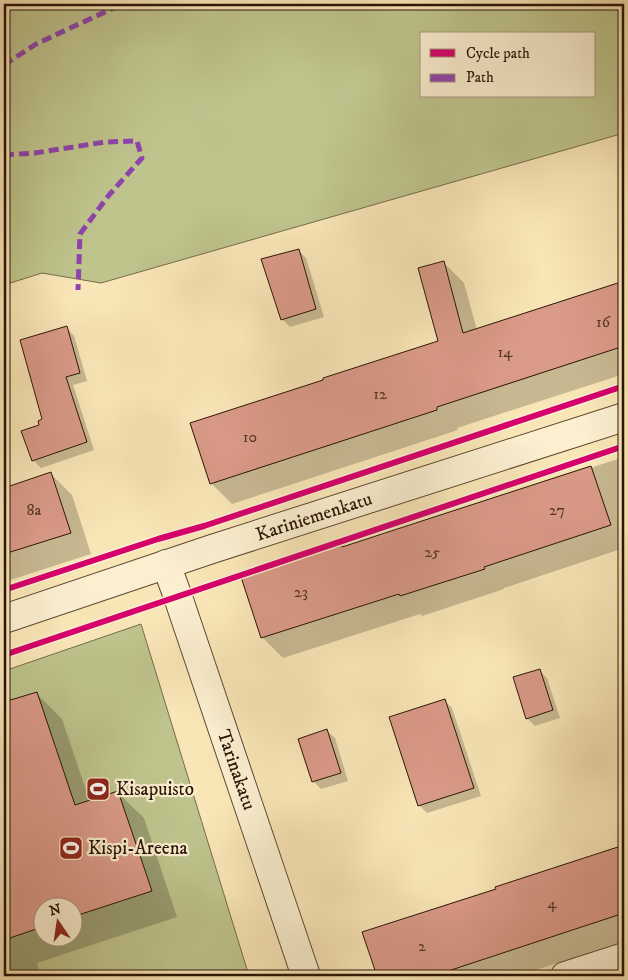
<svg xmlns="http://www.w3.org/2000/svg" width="628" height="980" font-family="'IM FELL DW Pica',serif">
<rect width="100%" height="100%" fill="#f9e6b7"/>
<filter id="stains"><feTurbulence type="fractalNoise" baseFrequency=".004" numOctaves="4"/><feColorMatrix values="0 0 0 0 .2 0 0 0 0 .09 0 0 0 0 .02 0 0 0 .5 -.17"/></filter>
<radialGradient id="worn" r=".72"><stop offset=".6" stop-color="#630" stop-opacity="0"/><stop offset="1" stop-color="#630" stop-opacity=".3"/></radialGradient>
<g fill="#bfc48d" stroke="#746c4a" fill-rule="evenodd">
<path d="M4 4H624V133L101 283 42 273 4 285ZM422 34H594V96H422Z"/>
<path d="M141 624 249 976H4V671ZM42 908H72V938H42Z"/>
</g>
<g fill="#0003" fill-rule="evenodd">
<polygon points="298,250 306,258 324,317 290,327 283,320 263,260"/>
<polygon points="443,262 464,283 477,330 624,282 624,374 457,428 458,430 232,504 211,483 439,342"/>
<polygon points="67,328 74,336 87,381 73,385 94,450 41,468 33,460 40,426 44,420"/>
<polygon points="624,457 624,548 504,588 504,589 422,616 420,614 283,658 262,637 343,548"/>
<polygon points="51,474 72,495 91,554 4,582 4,489"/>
<polygon points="539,670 547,678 560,718 535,726 527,718"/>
<path d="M36 693 62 719 90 802 118 793 144 818 177 917 37 963 41 976H4V704ZM42 908H72V938H42Z"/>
<polygon points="444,700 452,708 481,796 427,813 419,805"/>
<polygon points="327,731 335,738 348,781 321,789 313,781"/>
<polygon points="624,846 624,941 518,976 378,976 364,933 497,890 497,888"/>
</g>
<g fill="#da9a88" stroke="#291406">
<polygon points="299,249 316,309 281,320 261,259"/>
<polygon points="444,261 463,333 624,281 624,346 437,407 437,410 210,484 190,423 323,380 323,378 438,341 418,268"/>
<polygon points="67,326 80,373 66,377 87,442 32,461 21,431 39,425 38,421 42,419 20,340"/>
<polygon points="591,466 611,525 484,567 485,569 400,596 399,594 261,638 241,577 342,545 342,547"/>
<polygon points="51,472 71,533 4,554 4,488"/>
<polygon points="540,669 553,710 526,719 513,677"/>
<polygon points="37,692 75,805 118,791 152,891 72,917 72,908 42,908 42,927 4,940 4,702"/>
<polygon points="445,699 474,788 418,806 389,717"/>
<polygon points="327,729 341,773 312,782 298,739"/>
<polygon points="624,845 624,913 433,976 377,976 362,932 496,889 495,887"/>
</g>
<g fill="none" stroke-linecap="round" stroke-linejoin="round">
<g stroke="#5d4832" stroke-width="30">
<g id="minor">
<polyline points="166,564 178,597 306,976"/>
<polyline points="4,619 212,549 624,417"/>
<polyline points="565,976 624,957"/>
</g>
</g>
<use href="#minor" stroke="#fbefd0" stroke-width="28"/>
<g stroke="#8e44ad" stroke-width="5" stroke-dasharray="10 5" stroke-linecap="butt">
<polyline points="4,65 36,44 122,4"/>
<polyline points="4,155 35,153 105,142 137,141 142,158 109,195 80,234 78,290"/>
</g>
<g stroke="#fbefd0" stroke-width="9">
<g id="cycleway">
<polyline points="4,590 158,539 204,526 624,386"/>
<polyline points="4,655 624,446"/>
</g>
</g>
<use href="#cycleway" stroke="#d6006c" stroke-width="6"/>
</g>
<defs>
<g id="stadium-square" transform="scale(1.25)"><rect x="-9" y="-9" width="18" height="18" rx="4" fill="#8f2418" stroke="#fbefd0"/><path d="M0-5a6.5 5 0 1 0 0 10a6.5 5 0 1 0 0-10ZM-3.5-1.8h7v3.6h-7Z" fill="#fff"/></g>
</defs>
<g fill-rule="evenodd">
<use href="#stadium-square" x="98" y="789"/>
<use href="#stadium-square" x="71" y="848"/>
</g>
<g text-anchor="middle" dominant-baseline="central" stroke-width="4.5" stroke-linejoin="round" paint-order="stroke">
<g font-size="16" fill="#553626">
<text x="603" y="322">16</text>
<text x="505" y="352">14</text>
<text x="380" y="394">12</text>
<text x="250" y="437">10</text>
<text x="34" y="510">8a</text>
<text x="557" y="510">27</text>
<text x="432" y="552">25</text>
<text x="301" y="592">23</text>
<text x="552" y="903">4</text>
<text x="422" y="946">2</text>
</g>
<g font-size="19" fill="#291406" stroke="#fbefd0">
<text transform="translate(314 517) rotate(-18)">Kariniemenkatu</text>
<text transform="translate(236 770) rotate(71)">Tarinakatu</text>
</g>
<g font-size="19" fill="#291406" stroke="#fbefd0" text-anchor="start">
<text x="116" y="789">Kisapuisto</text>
<text x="88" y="848">Kispi-Areena</text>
</g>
</g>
<rect width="628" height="980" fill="none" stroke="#f9e6b7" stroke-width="20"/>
<rect x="5" y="5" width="618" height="970" fill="none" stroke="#291406" stroke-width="2.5"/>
<rect x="10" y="10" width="608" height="960" fill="none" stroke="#291406"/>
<rect x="420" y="32" width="175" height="65" fill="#fbefd0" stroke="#a7977f"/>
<rect x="430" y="49" width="25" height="8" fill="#d6006c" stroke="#a7977f"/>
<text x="466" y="58" font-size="15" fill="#291406">Cycle path</text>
<rect x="430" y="74" width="25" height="8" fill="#8e44ad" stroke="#a7977f"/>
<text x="466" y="82" font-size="15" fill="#291406">Path</text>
<g transform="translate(58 922) rotate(347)"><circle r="24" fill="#fbefd0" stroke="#a7977f"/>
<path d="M0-4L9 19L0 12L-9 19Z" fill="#8f2418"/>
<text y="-8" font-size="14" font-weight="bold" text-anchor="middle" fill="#291406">N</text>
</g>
<rect width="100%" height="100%" filter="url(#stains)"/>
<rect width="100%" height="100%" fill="url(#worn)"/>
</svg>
